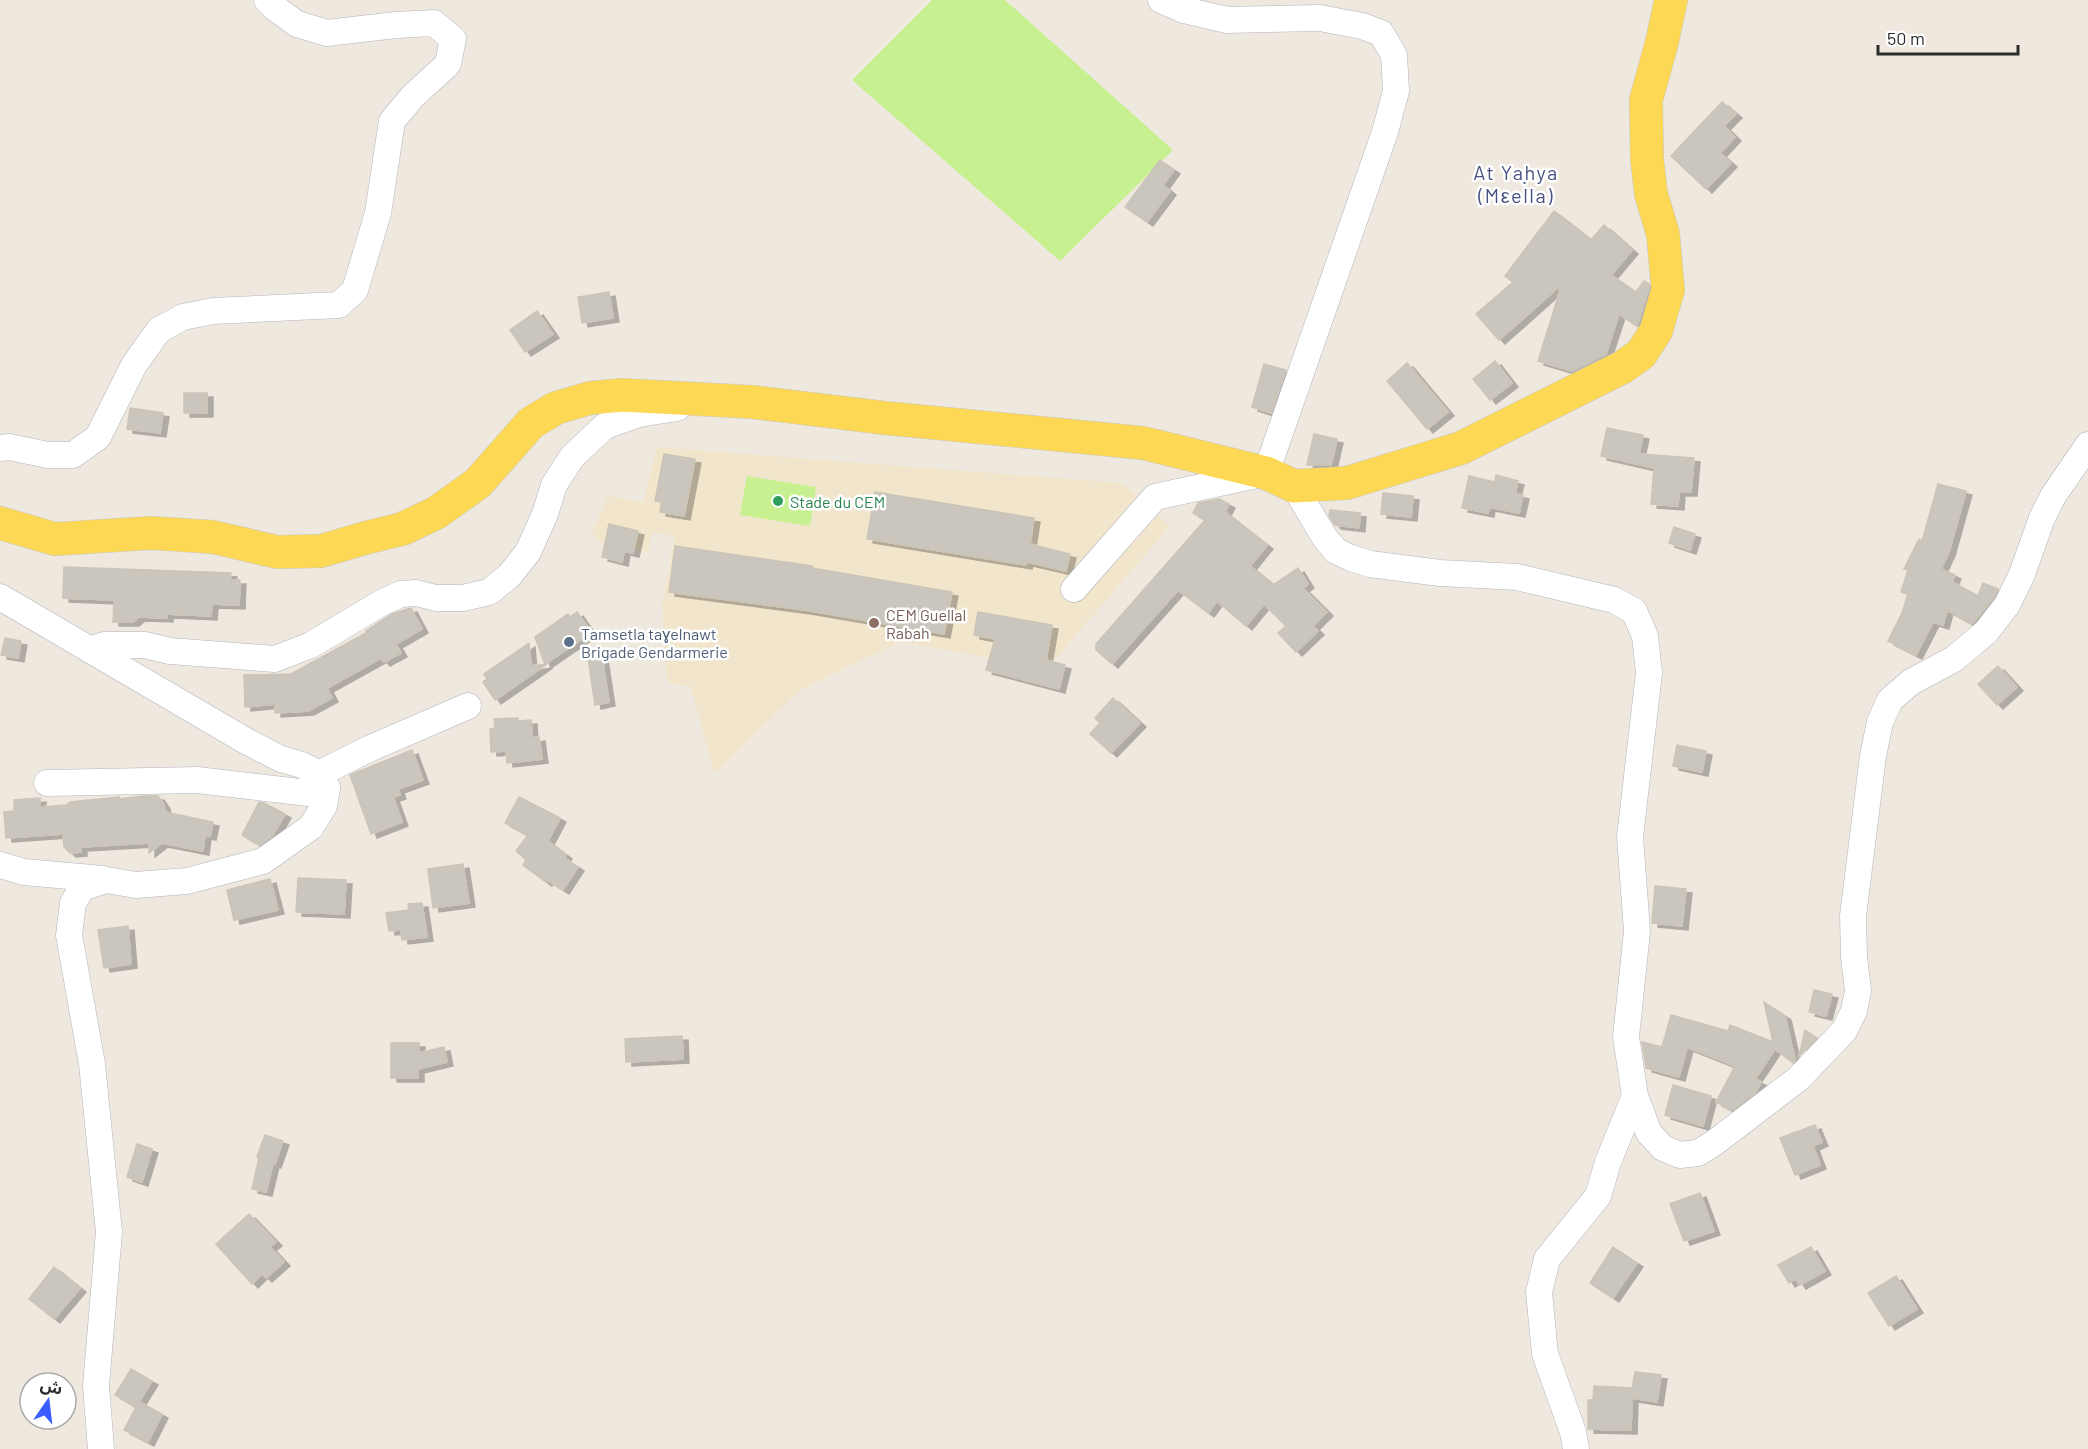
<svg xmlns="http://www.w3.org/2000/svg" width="2088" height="1449" font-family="Barlow,'Noto Sans Arabic',sans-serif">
<defs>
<filter id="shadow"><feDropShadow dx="6" dy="4" stdDeviation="0" flood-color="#0004"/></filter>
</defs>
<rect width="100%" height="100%" fill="#efe8de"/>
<polygon fill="#f1e6cc" points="657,447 1122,483 1170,526 1048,668 900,642 799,691 714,774 691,687 667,682 662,604 675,536 652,532 648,552 599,541 592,531 608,496 643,502"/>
<g fill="#c7f191">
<polygon points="932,0 1005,0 1173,150 1060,261 852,80"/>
<polygon points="747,476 816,487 810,526 740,515"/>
</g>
<g fill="#cac5bd" stroke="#cbc4b7" stroke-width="1.5" filter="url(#shadow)">
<polygon points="1722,102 1736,114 1724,126 1735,137 1720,153 1731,163 1706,189 1671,156"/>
<polygon points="1160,160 1174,170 1163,185 1170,191 1147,222 1125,207"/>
<polygon points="1554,211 1591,240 1604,225 1632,250 1611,275 1636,292 1644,281 1649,284 1649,288 1637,326 1619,314 1606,354 1572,371 1538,361 1562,284 1499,340 1476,314 1513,282 1505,276"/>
<polygon points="609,292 613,318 582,323 578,297"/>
<polygon points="537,311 553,334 525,352 510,330"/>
<polygon points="1495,361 1512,383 1490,400 1473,379"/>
<polygon points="1407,363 1448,412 1427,429 1387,381"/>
<polygon points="1264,364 1286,370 1271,413 1252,407"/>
<rect x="184" y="393" width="23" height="20"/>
<polygon points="130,408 163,413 160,433 127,429"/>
<polygon points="1607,428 1643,435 1639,454 1694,458 1691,492 1679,492 1678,506 1651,504 1654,468 1601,456"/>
<polygon points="1314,434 1337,439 1331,465 1307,465"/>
<polygon points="664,454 695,459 684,516 660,512 662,502 655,501"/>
<polygon points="1496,475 1518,481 1515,493 1523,495 1519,513 1489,507 1488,513 1462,508 1469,476 1495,482"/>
<polygon points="1938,484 1966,491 1949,552 1941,569 1955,575 1952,582 1978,596 1983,583 1998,589 1994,597 1972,624 1947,610 1943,625 1933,622 1916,655 1888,641 1902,613 1908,594 1901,592 1908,570 1904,569 1919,539 1922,541"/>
<polygon points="875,492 1034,518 1030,544 1070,554 1066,571 1027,562 1026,565 867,539"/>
<polygon points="1383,493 1413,496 1411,517 1381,514"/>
<polygon points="1219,499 1229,504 1225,512 1267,545 1250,566 1273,585 1298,568 1308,584 1303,588 1327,612 1313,626 1318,631 1296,652 1278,633 1286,626 1264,604 1246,626 1217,601 1208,613 1178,590 1112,664 1096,650 1096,644 1205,520 1193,513 1198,503"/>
<polygon points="1330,510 1360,513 1359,528 1335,525 1329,516"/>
<polygon points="609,524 638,531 633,553 624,551 622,562 602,557"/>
<polygon points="1674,527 1695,534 1690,550 1669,543"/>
<polygon points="675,546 812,566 812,568 952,592 944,634 805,610 669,592"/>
<polygon points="64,567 231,573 230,580 240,580 239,605 212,604 211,616 167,614 167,618 139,617 133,622 113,622 114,600 63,598"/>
<polygon points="411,608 422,629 396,644 401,653 384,662 381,658 327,688 332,698 308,711 275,713 275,704 245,707 244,675 291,674 366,633 366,631 392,614"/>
<polygon points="577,612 589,629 584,633 586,636 545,664 535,637 568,614 570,617"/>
<polygon points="978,612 1052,625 1046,660 1065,665 1059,689 986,670 995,639 974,635"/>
<polygon points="5,638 21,641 18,658 1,655"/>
<polygon points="529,643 531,666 547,664 495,700 483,682 487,679 484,674"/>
<polygon points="602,656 609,702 595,705 588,658"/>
<polygon points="1998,666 2017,687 1997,705 1978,684"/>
<polygon points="1113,698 1140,723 1111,753 1090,734 1100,723 1095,718"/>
<polygon points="518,718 518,721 531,720 532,738 539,737 542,759 507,763 506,751 491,752 490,729 495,728 494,719"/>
<polygon points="1677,745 1706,751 1702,772 1673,766"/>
<polygon points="412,750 423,780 398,789 400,795 393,797 402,822 371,834 350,775"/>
<polygon points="143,796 158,796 164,805 165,812 213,822 210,836 205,835 203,851 162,843 149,853 149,843 81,847 81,852 70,853 64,847 63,834 6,838 4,812 14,811 14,800 40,798 40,807 67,805 70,802 119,797 119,799"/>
<polygon points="519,797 560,818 548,841 566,855 564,858 578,867 563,890 547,880 546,882 523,865 526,860 516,851 528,835 505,823"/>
<polygon points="259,802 264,803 285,814 273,835 260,845 242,835"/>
<polygon points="463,864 469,903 433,908 428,869"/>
<polygon points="298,878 346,880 344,914 296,912"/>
<polygon points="270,879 278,910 234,920 227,890"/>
<polygon points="1655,886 1686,889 1682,926 1652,923"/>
<polygon points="422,903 427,937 402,940 401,930 389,931 386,913 409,910 408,904"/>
<polygon points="128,926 131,964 104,968 98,930"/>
<polygon points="1814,990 1832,994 1826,1016 1809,1012"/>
<polygon points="1764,1002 1785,1016 1795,1060 1793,1063 1775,1049 1755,1079 1761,1082 1755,1093 1732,1110 1716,1102 1735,1066 1687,1047 1679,1077 1646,1068 1642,1042 1662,1047 1671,1015 1728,1031 1730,1025 1773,1042"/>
<polygon points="1805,1030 1817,1038 1799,1056"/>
<polygon points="682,1036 683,1059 626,1062 625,1039"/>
<polygon points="391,1043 419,1043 419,1053 444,1047 447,1062 418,1069 418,1078 391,1078"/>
<polygon points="1673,1085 1711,1096 1703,1126 1665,1115"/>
<polygon points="1815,1125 1822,1142 1813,1146 1820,1165 1795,1175 1780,1138"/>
<polygon points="265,1135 283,1141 275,1164 273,1163 266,1192 252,1189 259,1158 257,1157"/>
<polygon points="137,1144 152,1149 142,1182 127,1177"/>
<polygon points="1700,1193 1714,1231 1684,1241 1670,1204"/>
<polygon points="249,1214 276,1242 270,1247 284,1262 266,1278 262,1274 252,1284 216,1244"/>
<polygon points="1613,1247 1637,1263 1613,1298 1590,1283"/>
<polygon points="1811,1247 1825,1271 1800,1285 1796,1279 1789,1283 1778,1265"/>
<polygon points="54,1267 80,1288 54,1319 29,1299"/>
<polygon points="1896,1276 1917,1309 1889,1326 1868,1293"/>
<polygon points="131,1369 152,1381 139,1402 162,1414 148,1442 124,1430 136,1407 115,1395"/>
<polygon points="1635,1372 1661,1375 1657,1402 1632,1398 1631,1430 1588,1429 1588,1400 1593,1400 1594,1386 1632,1388 1632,1389"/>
</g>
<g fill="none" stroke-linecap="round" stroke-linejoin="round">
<g stroke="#b2b4c1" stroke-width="27">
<g id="minor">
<polyline points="0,448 9,447 48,455 73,455 98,437 134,365 159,330 183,317 213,311 339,305 355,290 378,213 392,121 413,96 448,64 453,39 434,23 396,25 327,33 297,24 275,8 267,0"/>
<polyline points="1294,486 1325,538 1336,551 1351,558 1370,564 1440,573 1517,577 1614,600 1634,611 1645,636 1649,673 1630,837 1637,931 1626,1037 1635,1096 1649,1133 1663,1148 1680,1155 1698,1153 1714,1143 1798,1079 1844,1031 1854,1011 1858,991 1854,957 1853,916 1873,756 1880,722 1890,700 1911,682 1954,659 1986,632 2007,605 2022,574 2042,518 2053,496 2088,445"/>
<polyline points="1074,589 1155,497 1266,473 1385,132 1396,91 1394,55 1381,33 1362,26 1320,18 1227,20 1184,10 1161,0"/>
<polyline points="0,597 246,741 281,759 302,765 319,774 327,788 324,806 311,827 263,861 187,881 136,885 106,880 82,888 73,903 69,935 92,1064 109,1232 96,1386 101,1449"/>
<polyline points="90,650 104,645 145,645 170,651 275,659 311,645 383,602 401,594 416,593 436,598 463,598 489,592 509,576 528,552 545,514 554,485 572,457 605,426 639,414 677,408"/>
<polyline points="319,774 371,748 468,706"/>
<polyline points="47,783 197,780 308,793 327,788"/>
<polyline points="0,865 24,872 103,879"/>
<polyline points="1576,1449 1573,1432 1545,1354 1539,1292 1547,1259 1598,1196 1608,1162 1635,1096"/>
</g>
</g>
<g stroke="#c8c8c8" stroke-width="34">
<polyline id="major" points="0,523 55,539 151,533 213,537 277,552 321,551 365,538 402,529 436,513 478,483 531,423 556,408 590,398 622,395 753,402 885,418 1143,443 1266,473 1294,486 1347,483 1461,448 1623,367 1641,354 1656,331 1668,290 1663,234 1651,194 1647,159 1646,100 1662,42 1671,0"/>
</g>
<use href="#minor" stroke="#fff" stroke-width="26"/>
<use href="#major" stroke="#fcd855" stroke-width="33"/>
</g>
<circle fill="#2e9e5b" stroke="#fff" stroke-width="2" cx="778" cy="501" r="6"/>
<circle fill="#8d6e63" stroke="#fff" stroke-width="2" cx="874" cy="623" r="6"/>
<circle fill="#5c6f8a" stroke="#fff" stroke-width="2" cx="569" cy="642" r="6"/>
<g text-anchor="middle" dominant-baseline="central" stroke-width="5" stroke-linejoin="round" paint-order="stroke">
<g font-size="16" fill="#27864d" stroke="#fff" text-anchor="start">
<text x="790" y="501">Stade du CEM</text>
</g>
<g font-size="16" fill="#785e54" stroke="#fff" text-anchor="start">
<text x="886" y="614">CEM Guellal<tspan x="886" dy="18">Rabah</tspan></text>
</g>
<g font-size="16" fill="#4e5e75" stroke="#fff" text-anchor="start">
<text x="581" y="633">Tamsetla taɣelnawt<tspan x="581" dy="18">Brigade Gendarmerie</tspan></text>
</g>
<g font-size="20" letter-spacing="1.5" fill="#485181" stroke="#fff">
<text x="1516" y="172">At Yaḥya<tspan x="1516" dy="23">(Mεella)</tspan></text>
</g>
</g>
<g transform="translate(48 1401) rotate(14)"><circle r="28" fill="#ffffff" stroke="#ababab" stroke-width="1.5"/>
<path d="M0-4.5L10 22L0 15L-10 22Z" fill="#3a5cff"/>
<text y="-9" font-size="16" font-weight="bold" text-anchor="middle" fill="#2c2c2c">ش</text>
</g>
<path d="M1878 45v9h140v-9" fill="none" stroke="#2c2c2c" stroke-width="3"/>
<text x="1887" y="45" font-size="18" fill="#2c2c2c" stroke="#ffffff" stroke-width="4.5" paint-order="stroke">50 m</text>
</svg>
